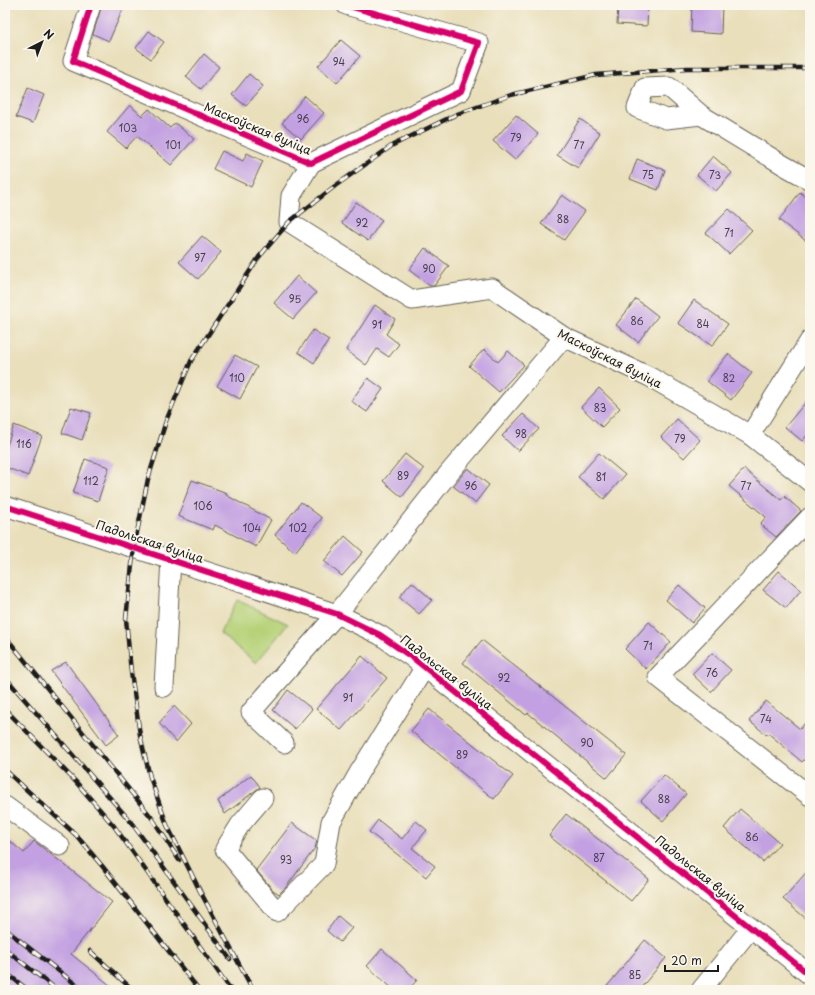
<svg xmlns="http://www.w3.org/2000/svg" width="815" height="995" font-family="'Playpen Sans',sans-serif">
<rect width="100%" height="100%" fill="#fbf7ec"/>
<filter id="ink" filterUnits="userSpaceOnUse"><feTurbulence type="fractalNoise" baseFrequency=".025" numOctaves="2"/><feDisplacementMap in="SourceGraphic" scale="8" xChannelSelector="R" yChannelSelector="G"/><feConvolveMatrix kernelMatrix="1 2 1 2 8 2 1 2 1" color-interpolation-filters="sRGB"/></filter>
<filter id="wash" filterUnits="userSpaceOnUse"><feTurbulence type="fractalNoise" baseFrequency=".012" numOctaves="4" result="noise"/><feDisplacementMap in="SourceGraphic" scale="16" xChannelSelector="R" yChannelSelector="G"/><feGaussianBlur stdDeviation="0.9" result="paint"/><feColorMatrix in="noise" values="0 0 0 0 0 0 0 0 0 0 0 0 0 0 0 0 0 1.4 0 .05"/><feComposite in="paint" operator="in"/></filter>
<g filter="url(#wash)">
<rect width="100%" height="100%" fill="#e9dfbb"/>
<polygon fill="#b5d177" stroke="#68764a" points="237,600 288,624 256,663 220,633"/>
<g id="blocks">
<g fill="#c2a0e1">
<polygon points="102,5 113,5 123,9 109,41 93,34"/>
<polygon points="618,5 648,5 647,26 617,24"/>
<polygon points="692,5 722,5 721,34 691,32"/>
<polygon points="149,31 164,42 151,59 136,48"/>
<polygon points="341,40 360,56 337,83 318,66"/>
<polygon points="204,54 219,67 201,89 186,77"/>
<polygon points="249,74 263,86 246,106 232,95"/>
<polygon points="28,88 44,95 33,123 16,117"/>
<polygon points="305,96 324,113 301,139 282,123"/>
<polygon points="130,105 142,116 149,109 170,128 175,123 194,139 171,165 137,136 126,148 107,132"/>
<polygon points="516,115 538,134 515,160 493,141"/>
<polygon points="580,119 600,133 578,168 557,155"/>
<polygon points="222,151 243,161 247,153 263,161 251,187 213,169"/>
<polygon points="713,156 732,173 716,191 697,175"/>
<polygon points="637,159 665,170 658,190 630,179"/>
<polygon points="800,192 810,200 810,244 779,220"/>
<polygon points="562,195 585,211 564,240 541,224"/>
<polygon points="356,202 382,220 368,241 342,223"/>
<polygon points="729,209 752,230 729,254 706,233"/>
<polygon points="202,236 221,252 198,279 179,262"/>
<polygon points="425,248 449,266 434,286 430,286 409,270"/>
<polygon points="297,276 316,293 293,319 274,303"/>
<polygon points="636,299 658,316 638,342 616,325"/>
<polygon points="694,300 728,324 712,346 678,323"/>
<polygon points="375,305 395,319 386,334 399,344 389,357 377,349 366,365 346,350"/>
<polygon points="313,330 329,340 314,363 298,352"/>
<polygon points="484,349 498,362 508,351 524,365 499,392 469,366"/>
<polygon points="728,354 752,373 731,400 707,381"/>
<polygon points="235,355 257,367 240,399 217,386"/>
<polygon points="368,378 383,389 367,412 351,401"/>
<polygon points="599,388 620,408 602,427 581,407"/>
<polygon points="810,397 810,432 802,441 785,427"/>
<polygon points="71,407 91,413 82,440 62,433"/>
<polygon points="523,414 539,429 518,451 502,436"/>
<polygon points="677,419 700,440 684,458 661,437"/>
<polygon points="14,425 42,436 28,476 5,467 5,451"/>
<polygon points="599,453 625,475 604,499 578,477"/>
<polygon points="405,454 424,469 402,497 383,481"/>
<polygon points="85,459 109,467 98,501 73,493"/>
<polygon points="468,468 489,485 475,503 453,486"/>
<polygon points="744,469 781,500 784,496 801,511 776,537 760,524 766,517 729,486"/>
<polygon points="192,480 227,493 226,495 271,520 256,547 215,525 213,530 178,516"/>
<polygon points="301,502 322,518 295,552 275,535"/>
<polygon points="345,536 363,552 342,576 324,561"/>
<polygon points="779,571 801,590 786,608 763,590"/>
<polygon points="412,582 432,600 419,614 399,597"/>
<polygon points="679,585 705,608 692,623 666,600"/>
<polygon points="649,622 671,642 646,669 625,649"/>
<polygon points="482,640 626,755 607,778 528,713 526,715 463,663"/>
<polygon points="712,653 731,670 711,692 692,674"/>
<polygon points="362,656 387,678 341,730 316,709"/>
<polygon points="66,662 119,735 106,745 51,671"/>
<polygon points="288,690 312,709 295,729 273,710"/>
<polygon points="766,701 800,729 810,717 810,753 802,762 768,733 767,735 749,721"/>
<polygon points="174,706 191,724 176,742 159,723"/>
<polygon points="429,709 513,776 494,799 411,731"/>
<polygon points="251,775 260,787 225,814 218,801"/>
<polygon points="664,775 686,794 663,821 641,801"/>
<polygon points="740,809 780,843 763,862 724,828"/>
<polygon points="566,814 649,879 631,901 549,836"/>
<polygon points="378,820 402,839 416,821 427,830 412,848 435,866 426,877 369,832"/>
<polygon points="292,823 317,841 315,848 287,886 279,894 273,890 256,870"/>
<polygon points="5,837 24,853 34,841 112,902 71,954 116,990 5,990"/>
<polygon points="810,868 810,922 783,899"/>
<polygon points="338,916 352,928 340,942 327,931"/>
<polygon points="645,940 666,958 639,990 604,990"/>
<polygon points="382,949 417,980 408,990 394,990 367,966"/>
</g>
</g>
</g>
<g filter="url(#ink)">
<use href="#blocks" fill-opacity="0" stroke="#646054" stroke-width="1"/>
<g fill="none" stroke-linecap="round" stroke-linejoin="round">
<g stroke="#646054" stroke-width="21">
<g id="minor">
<polyline points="91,5 73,61 311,163 461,91 479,43 346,5"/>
<polyline points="701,115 666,119 637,108 645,88 669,87 701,115 785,166 810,180"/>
<polyline points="311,163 291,196 289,222 412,300 492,288 564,337 650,377 750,435 810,482"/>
<polyline points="750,435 810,340"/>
<polyline points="5,506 337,614 380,635 413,658 810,975"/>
<polyline points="810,517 658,677 810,796"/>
<polyline points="164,687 171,559"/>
<polyline points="284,743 251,712 337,614 448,474 564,337"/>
<polyline points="263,798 240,825 225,849 277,912 324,864 331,822 360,771 425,667"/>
<polyline points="5,806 60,846"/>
<polyline points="701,990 751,928"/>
</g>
</g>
<use href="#minor" stroke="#fff" stroke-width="19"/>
<g stroke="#1c1c1c" stroke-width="4.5">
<g id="rail">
<polyline points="5,636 152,818 179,860"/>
<polyline points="5,677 131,822 230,959"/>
<polyline points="5,709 76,782 114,826 231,990"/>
<polyline points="5,770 76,835 103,867 199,990"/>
<polyline points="5,929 83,990"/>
<polyline points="5,949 57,990"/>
<polyline points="90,951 133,990"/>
<polyline points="5,972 28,990"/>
<polyline points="253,990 200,891 167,825 150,777 140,735 131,672 126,619 134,547 148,479 166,421 191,361 259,257 289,222 335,186 393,145 457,114 511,95 596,75 687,68 810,68"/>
</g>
</g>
<use href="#rail" stroke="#fbf7ec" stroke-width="3" stroke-dasharray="9" stroke-linecap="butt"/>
<g stroke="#fbf7ec" stroke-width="8">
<g id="cycleway">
<polyline points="91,5 73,61 311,163 461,91 479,43 346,5"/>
<polyline points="5,506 337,614 380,635 413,658 810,975"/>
</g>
</g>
<use href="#cycleway" stroke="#d6006c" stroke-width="6"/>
</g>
</g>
<g text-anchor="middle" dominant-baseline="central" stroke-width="4" stroke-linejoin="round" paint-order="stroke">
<g font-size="10" fill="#463d4d">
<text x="339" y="61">94</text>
<text x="303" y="118">96</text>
<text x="128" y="127">103</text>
<text x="516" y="137">79</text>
<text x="173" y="144">101</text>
<text x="579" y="144">77</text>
<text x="648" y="174">75</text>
<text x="715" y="174">73</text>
<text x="563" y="218">88</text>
<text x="362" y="222">92</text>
<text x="729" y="232">71</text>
<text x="200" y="257">97</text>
<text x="429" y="268">90</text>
<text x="295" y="298">95</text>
<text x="637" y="320">86</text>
<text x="703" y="323">84</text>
<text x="377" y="324">91</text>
<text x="237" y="377">110</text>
<text x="729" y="377">82</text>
<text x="600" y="407">83</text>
<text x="521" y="433">98</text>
<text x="680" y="438">79</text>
<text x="24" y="443">116</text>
<text x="403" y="475">89</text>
<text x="601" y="476">81</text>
<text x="91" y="480">112</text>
<text x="471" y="485">96</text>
<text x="746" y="485">77</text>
<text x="203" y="505">106</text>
<text x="252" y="527">104</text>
<text x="298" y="527">102</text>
<text x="648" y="645">71</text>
<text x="712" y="672">76</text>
<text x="504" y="677">92</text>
<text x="348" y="697">91</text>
<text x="766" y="718">74</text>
<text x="587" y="742">90</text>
<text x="462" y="754">89</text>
<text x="664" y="798">88</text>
<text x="752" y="836">86</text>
<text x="599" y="857">87</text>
<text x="286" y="859">93</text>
<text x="635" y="974">85</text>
</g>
<g font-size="12" fill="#1c1c1c" stroke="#fbf7ec">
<text transform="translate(258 128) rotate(23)">Маскоўская вуліца</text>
<text transform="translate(610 358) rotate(27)">Маскоўская вуліца</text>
<text transform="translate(150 541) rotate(18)">Падольская вуліца</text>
<text transform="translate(447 672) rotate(38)">Падольская вуліца</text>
<text transform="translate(701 873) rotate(39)">Падольская вуліца</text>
</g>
</g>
<rect width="815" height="995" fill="none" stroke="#fbf7ec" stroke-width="20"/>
<g transform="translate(42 42) rotate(42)" stroke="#fbf7ec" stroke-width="3" paint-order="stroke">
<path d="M0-3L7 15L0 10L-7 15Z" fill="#1c1c1c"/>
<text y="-6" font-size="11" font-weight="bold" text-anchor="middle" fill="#1c1c1c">N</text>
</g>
<path d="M665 965v6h53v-6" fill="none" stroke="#1c1c1c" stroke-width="2"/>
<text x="671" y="965" font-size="12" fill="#1c1c1c" stroke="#fbf7ec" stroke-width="3" paint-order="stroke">20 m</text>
</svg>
